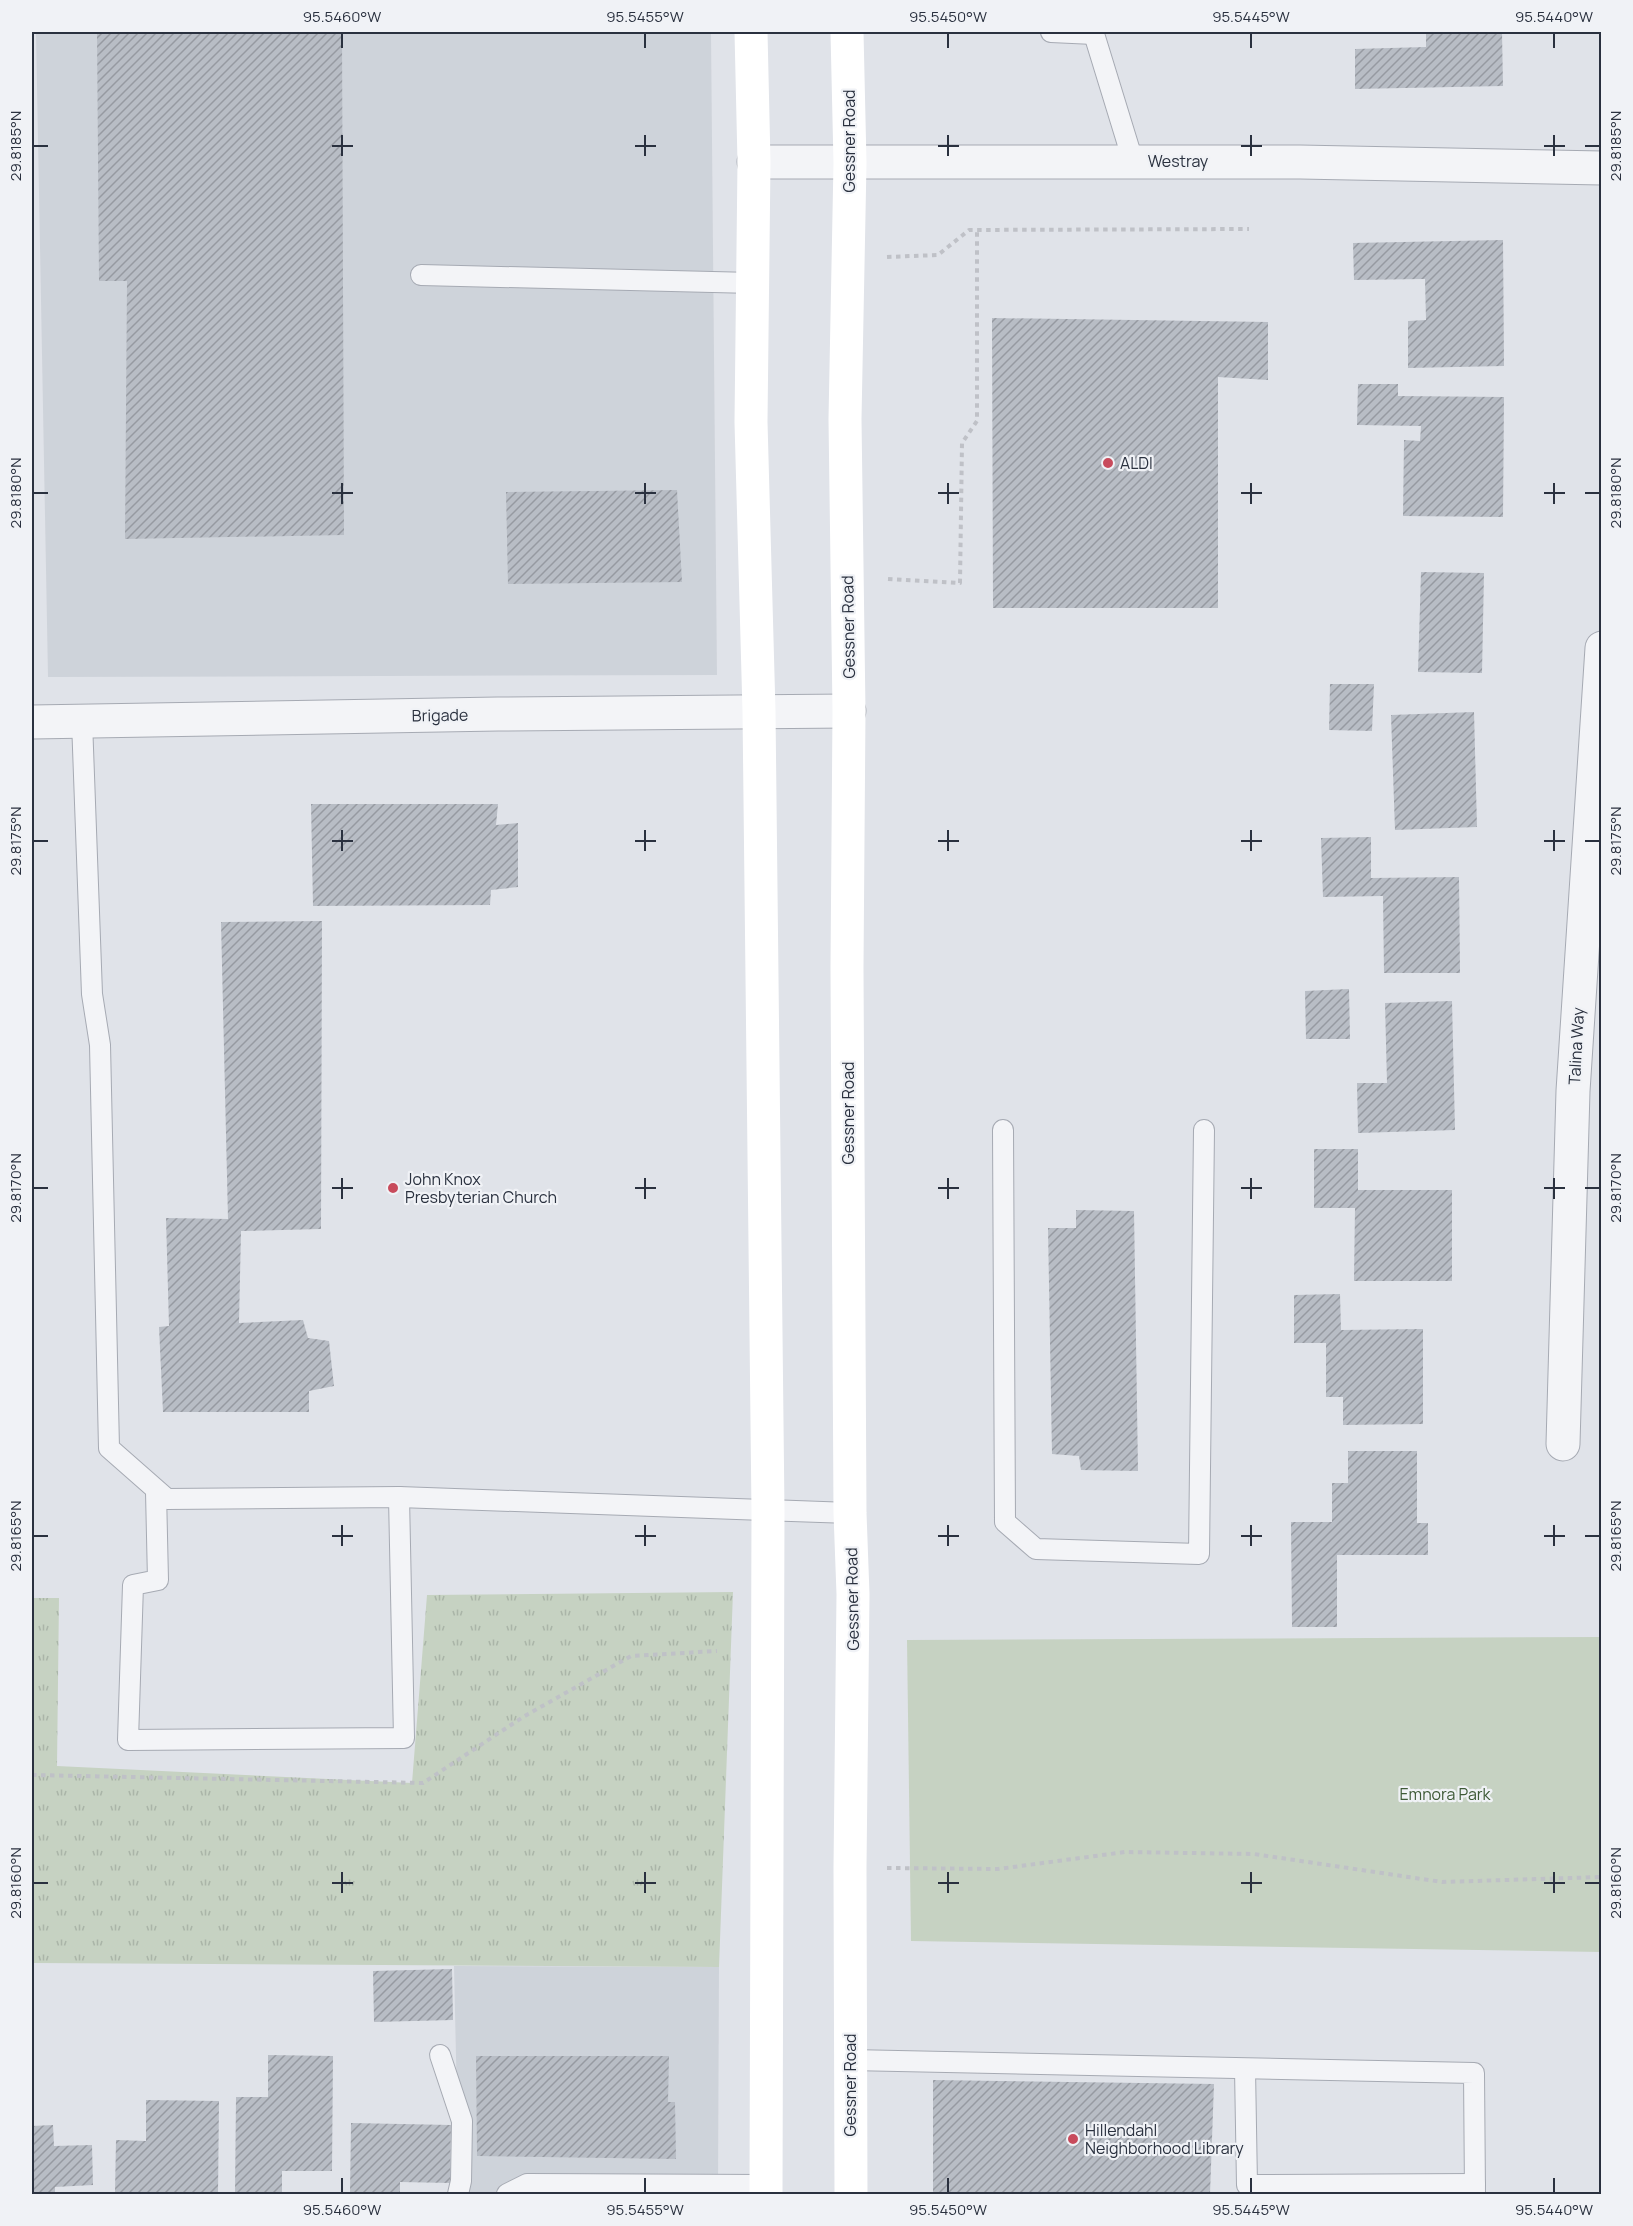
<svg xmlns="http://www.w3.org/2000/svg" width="1633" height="2226" font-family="Manrope,sans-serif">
<defs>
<pattern id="grass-tufts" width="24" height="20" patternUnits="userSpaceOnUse" patternTransform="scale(1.5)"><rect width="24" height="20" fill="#c6d2c2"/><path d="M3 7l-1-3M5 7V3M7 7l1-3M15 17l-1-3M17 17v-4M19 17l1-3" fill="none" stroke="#aab5a8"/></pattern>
<pattern id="building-hatch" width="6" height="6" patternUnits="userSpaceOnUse" patternTransform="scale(1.5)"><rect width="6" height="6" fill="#b8bdc5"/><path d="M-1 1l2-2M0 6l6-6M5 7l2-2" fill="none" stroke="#969aa1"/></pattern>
</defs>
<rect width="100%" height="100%" fill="#e0e3e9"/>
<g fill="#ced3da">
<polygon points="36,32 711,32 717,675 48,677"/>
<polygon points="454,1966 719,1967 718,2194 459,2194"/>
</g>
<polygon fill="url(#grass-tufts)" points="733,1592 719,1967 32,1963 32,1598 59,1598 57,1766 412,1783 427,1595"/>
<polygon fill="#c6d2c2" points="1601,1637 1601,1952 911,1941 907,1640"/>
<g fill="url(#building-hatch)">
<polygon points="97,32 342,32 344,535 125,539 127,281 99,281"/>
<polygon points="1426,32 1502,32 1503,86 1355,89 1355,49 1426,47"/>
<polygon points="1503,240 1504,366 1408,368 1408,321 1426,320 1425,279 1354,280 1353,243"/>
<polygon points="992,318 1268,322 1268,380 1218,377 1218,608 993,608"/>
<polygon points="1358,384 1398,384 1398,396 1504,397 1503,517 1403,516 1404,440 1420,441 1421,426 1357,425"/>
<polygon points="677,490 682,582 508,584 506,492"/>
<polygon points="1421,572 1484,573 1482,673 1418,672"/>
<polygon points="1330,684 1374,684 1372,731 1329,730"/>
<polygon points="1474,712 1477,827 1395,830 1391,715"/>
<polygon points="311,804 498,804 496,825 518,823 518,887 491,890 490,905 313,906"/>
<polygon points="1371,837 1371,878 1459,877 1460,973 1384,973 1383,896 1323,897 1321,838"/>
<polygon points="322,921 321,1229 241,1231 239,1323 303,1320 308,1338 329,1341 334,1386 309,1391 309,1412 163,1412 159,1327 169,1326 166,1218 228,1219 221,922"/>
<polygon points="1349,989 1350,1039 1306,1039 1305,991"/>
<polygon points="1452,1001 1455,1130 1358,1133 1357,1083 1387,1083 1385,1003"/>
<polygon points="1314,1149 1358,1149 1358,1190 1452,1190 1452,1281 1354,1281 1355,1208 1314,1208"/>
<polygon points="1076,1210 1134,1211 1138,1471 1081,1470 1079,1456 1052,1454 1048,1228 1076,1228"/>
<polygon points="1340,1294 1341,1330 1423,1329 1423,1424 1343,1425 1343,1397 1326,1397 1326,1343 1294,1343 1294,1295"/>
<polygon points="1348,1451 1417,1451 1417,1523 1428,1523 1428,1555 1337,1555 1337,1627 1292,1627 1291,1522 1332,1522 1332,1483 1348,1483"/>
<polygon points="452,1969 453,2020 374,2022 373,1971"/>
<polygon points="268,2055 333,2056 332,2171 282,2171 282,2194 235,2194 236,2097 268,2097"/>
<polygon points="476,2056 669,2056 668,2102 675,2102 676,2159 477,2156"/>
<polygon points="933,2080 1214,2084 1210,2194 933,2194"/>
<polygon points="146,2100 219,2101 218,2194 115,2193 116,2140 146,2141"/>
<polygon points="351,2123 451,2125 450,2183 400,2182 400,2194 350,2194"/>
<polygon points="53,2125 54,2146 92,2145 93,2185 55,2187 55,2194 32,2194 32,2126"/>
</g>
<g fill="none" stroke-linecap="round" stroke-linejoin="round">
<g stroke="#a6aab3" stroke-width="22">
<g id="service">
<polyline points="1051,32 1094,34 1094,32"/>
<polyline points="1094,34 1133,161"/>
<polyline points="421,275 753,283"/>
<polyline points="82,721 92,994 100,1045 109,1448 167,1499 399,1497 850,1513"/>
<polyline points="1003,1130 1005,1522 1036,1549 1199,1554 1204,1130"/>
<polyline points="156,1492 158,1580 133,1585 128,1740 404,1738 399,1497"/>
<polyline points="440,2055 462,2121 461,2181 458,2194"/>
<polyline points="850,2060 1474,2073 1475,2194"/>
<polyline points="1245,2069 1247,2185 1475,2184"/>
<polyline points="507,2194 527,2184 766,2185"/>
</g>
</g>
<g stroke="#a6aab3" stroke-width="35">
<g id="minor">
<polyline points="32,722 498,714 849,711"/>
<polyline points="1563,1444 1573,1091 1602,648"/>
</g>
</g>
<g stroke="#a6aab3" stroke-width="35">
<polyline id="tertiary" points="754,162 1300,162 1602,168"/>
</g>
<g stroke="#bfc1c7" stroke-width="4" stroke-dasharray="4.5 4.5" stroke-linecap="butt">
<polyline points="887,257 938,255 969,230 1249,229"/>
<polyline points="888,579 960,583 962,443 977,421 977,230"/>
<polyline points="32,1775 423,1783 523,1717 631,1656 717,1651"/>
<polyline points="887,1868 998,1869 1125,1852 1254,1854 1442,1882 1602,1877"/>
</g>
<use href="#service" stroke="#f3f4f7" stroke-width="20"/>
<use href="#minor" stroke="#f3f4f7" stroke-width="33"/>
<use href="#tertiary" stroke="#f3f4f7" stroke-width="33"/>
<g stroke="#fff" stroke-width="33">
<polyline points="751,32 754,162 751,422 759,711 768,1511 766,2194"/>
<polyline points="847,32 850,163 845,419 849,711 847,968 850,1513 853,1594 850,1868 851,2194"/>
</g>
</g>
<path fill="none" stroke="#2a313f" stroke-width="2" d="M342 33V48M645 33V48M948 33V48M1251 33V48M1554 33V48M342 135V156M645 135V156M948 135V156M1251 135V156M1554 135V156M33 146H48M332 146H353M635 146H656M938 146H959M1241 146H1262M1544 146H1565M1585 146H1600M342 483V504M645 483V504M948 483V504M1251 483V504M1554 483V504M33 493H48M332 493H353M635 493H656M938 493H959M1241 493H1262M1544 493H1565M1585 493H1600M342 830V851M645 830V851M948 830V851M1251 830V851M1554 830V851M33 841H48M332 841H353M635 841H656M938 841H959M1241 841H1262M1544 841H1565M1585 841H1600M342 1178V1199M645 1178V1199M948 1178V1199M1251 1178V1199M1554 1178V1199M33 1188H48M332 1188H353M635 1188H656M938 1188H959M1241 1188H1262M1544 1188H1565M1585 1188H1600M342 1525V1546M645 1525V1546M948 1525V1546M1251 1525V1546M1554 1525V1546M33 1536H48M332 1536H353M635 1536H656M938 1536H959M1241 1536H1262M1544 1536H1565M1585 1536H1600M342 1872V1893M645 1872V1893M948 1872V1893M1251 1872V1893M1554 1872V1893M33 1883H48M332 1883H353M635 1883H656M938 1883H959M1241 1883H1262M1544 1883H1565M1585 1883H1600M342 2178V2193M645 2178V2193M948 2178V2193M1251 2178V2193M1554 2178V2193"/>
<g fill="#c84b5c" stroke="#f0f2f6" stroke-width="2">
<circle cx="1108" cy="463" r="6"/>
<circle cx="393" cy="1188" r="6"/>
<circle cx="1073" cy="2139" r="6"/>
</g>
<g text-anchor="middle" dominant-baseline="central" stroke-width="4.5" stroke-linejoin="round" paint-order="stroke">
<g font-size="16" fill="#2a313f" stroke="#f0f2f6">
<text transform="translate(849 141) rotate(-90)">Gessner Road</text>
<text x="1178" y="161">Westray</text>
<text transform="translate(848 627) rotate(-91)">Gessner Road</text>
<text transform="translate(440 715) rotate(-1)">Brigade</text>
<text transform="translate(1576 1046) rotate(-87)">Talina Way</text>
<text transform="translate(848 1113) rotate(-90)">Gessner Road</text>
<text transform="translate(852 1599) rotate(-91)">Gessner Road</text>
<text transform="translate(850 2085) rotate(-90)">Gessner Road</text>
</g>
<g font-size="16" fill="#2a313f" stroke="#f0f2f6" text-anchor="start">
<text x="1120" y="463">ALDI</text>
<text x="405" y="1179">John Knox<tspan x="405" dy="18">Presbyterian Church</tspan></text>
<text x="1085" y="2130">Hillendahl<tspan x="1085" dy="18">Neighborhood Library</tspan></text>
</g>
<g font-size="16" fill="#3e5a37" stroke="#f0f2f6">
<text x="1445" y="1794">Emnora Park</text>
</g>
</g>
<rect width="1633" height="2226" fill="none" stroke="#f0f2f6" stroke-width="66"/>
<rect x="33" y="33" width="1567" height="2160" fill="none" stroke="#2a313f" stroke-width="2"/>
<g font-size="15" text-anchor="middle" fill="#2a313f">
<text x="342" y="22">95.5460°W</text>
<text x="645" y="22">95.5455°W</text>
<text x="948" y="22">95.5450°W</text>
<text x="1251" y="22">95.5445°W</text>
<text x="1554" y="22">95.5440°W</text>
<text transform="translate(16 146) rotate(-90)" y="5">29.8185°N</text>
<text transform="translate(1616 146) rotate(-90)" y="5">29.8185°N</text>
<text transform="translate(16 493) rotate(-90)" y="5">29.8180°N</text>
<text transform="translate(1616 493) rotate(-90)" y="5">29.8180°N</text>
<text transform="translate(16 841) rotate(-90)" y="5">29.8175°N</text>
<text transform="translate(1616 841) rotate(-90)" y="5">29.8175°N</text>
<text transform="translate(16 1188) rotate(-90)" y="5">29.8170°N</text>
<text transform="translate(1616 1188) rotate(-90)" y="5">29.8170°N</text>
<text transform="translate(16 1536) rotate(-90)" y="5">29.8165°N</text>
<text transform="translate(1616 1536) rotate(-90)" y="5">29.8165°N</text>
<text transform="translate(16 1883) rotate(-90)" y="5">29.8160°N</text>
<text transform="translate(1616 1883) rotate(-90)" y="5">29.8160°N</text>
<text x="342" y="2215">95.5460°W</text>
<text x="645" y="2215">95.5455°W</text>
<text x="948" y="2215">95.5450°W</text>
<text x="1251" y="2215">95.5445°W</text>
<text x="1554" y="2215">95.5440°W</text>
</g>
</svg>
